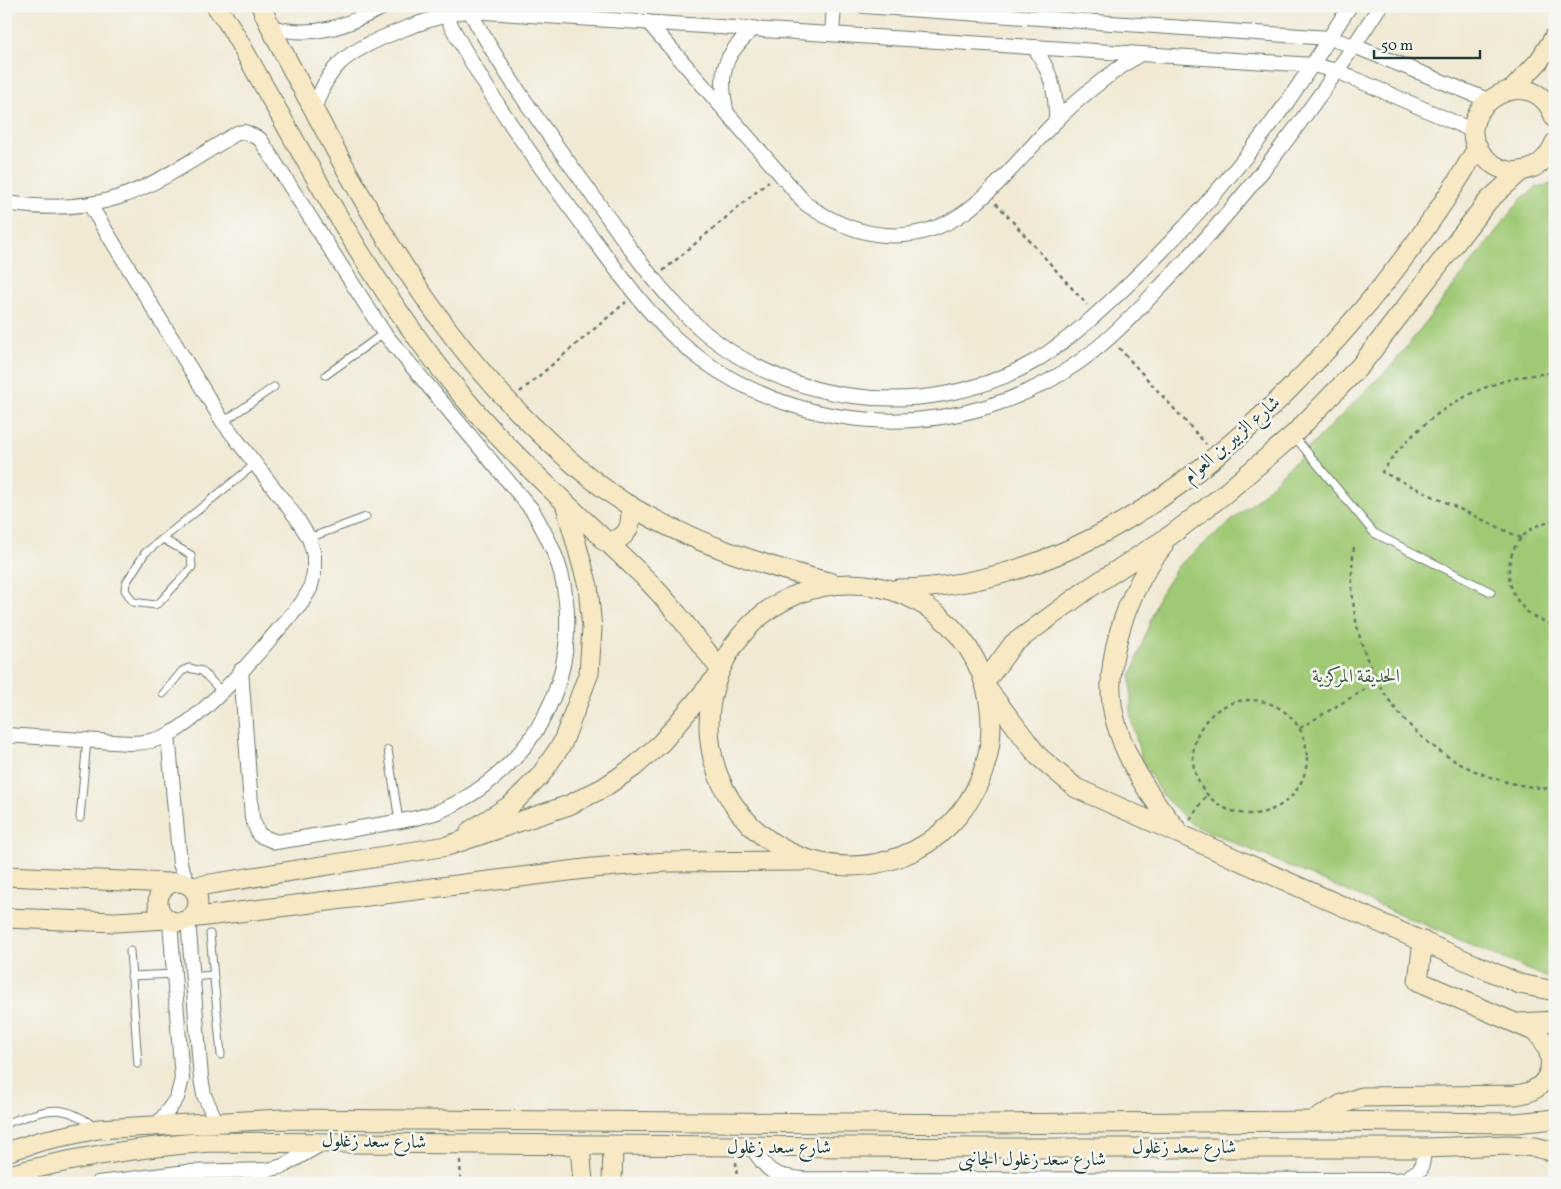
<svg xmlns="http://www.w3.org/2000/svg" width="1561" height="1189" font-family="Vollkorn,Amiri,serif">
<rect width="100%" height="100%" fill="#f6f6f2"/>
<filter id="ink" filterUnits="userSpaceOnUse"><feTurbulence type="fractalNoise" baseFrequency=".02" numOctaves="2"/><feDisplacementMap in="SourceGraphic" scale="10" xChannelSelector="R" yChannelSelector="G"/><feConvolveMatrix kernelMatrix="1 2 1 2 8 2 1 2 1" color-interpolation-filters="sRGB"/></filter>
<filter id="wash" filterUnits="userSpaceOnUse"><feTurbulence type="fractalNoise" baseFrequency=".0096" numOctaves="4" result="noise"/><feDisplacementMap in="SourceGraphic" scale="20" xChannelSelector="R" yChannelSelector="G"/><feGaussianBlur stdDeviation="1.12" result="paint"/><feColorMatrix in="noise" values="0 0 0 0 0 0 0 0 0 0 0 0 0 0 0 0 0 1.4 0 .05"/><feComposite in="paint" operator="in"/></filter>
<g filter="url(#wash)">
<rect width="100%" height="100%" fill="#f1e9d4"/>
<polygon fill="#a0c975" stroke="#608354" points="1555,183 1555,981 1191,824 1161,794 1141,758 1131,718 1131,676 1159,596 1178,566 1255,501 1393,364 1521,199 1537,187"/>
</g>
<g filter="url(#ink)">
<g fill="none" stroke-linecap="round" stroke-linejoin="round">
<g stroke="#68796c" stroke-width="9">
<g id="lane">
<polyline points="326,375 384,333"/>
<polyline points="223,422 274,387"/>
<polyline points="1293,435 1374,533 1491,592"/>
<polyline points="309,538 366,517"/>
<polyline points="163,539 191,555 192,567 160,602 155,605 133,602 125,590 126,583 145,553 254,465"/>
<polyline points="163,694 182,671 189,668 202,671 221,691"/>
<polyline points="388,750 399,821"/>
<polyline points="80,818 87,740"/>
<polyline points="210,934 221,1055"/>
<polyline points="130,951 138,1064"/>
<polyline points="131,976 175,974"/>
<polyline points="192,977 213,975"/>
<path d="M6 1123C46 1111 59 1100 95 1127"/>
</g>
</g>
<g stroke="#68796c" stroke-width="16">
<g id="street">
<path d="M441 6C482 88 537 164 592 237 625 281 657 328 702 360 813 440 967 441 1079 362 1109 341 1135 313 1161 286 1244 202 1316 106 1380 6"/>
<path d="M467 6C500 68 541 125 583 182 614 225 644 272 681 310 770 405 923 426 1035 361 1074 337 1107 305 1139 274 1193 221 1242 165 1285 105 1308 73 1328 39 1350 6"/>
<polyline points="864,6 1329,38 1354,46 1488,100"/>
<path d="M648 22 806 204C856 239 912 249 965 212 996 190 1027 150 1054 123 1080 96 1109 74 1140 54"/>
<path d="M270 27C317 39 344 26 386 6"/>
<polyline points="832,33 834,6"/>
<path d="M1034 47C1050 70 1057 92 1056 121"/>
<path d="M726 109C718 70 725 54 754 28"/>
<path d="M314 111C319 93 326 77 339 64 360 42 438 14 469 11L1313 65 1337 71 1474 131"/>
<path d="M6 203C112 219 151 185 237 133L245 132 260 139 384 333 533 511C544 531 555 551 561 573 586 675 534 770 440 811 419 819 395 822 373 826 341 831 309 837 276 842L259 835 252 818 241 670"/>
<path d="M6 735 129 743C143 743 157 741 170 734 214 710 266 642 301 604L310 589 314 573V555L309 538 296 517 223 422 90 205"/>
<polyline points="168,735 180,864 189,885"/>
<polyline points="188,919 201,1078 204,1095 216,1121"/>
<polyline points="158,1124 177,1098 182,1079 170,921"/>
<path d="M752 1148C769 1172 772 1176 802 1179L1396 1180 1405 1179 1421 1169 1425 1148"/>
<polyline points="98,1183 187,1172 268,1170 283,1166 325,1142"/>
</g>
</g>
<g stroke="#68796c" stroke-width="21">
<g id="secondary">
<path d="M216 6 230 26C302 152 367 281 460 393 515 460 582 517 645 578 673 606 696 638 720 669"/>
<path d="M261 6C276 41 295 75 313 108 376 228 444 344 544 437 570 462 599 487 630 506 693 543 762 565 832 583"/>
<polyline points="1512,90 1539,61 1555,36"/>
<path d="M1555 119C1532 50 1434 118 1490 162 1501 171 1516 174 1529 169 1542 165 1550 154 1555 142"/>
<path d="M604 541C627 542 633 526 630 505"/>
<path d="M1163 546C1128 590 1099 667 1116 723 1128 765 1151 798 1178 831"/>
<circle cx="850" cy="725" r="141"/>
<path d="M898 589C1062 586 1198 485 1307 371 1373 303 1430 229 1478 147"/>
<polyline points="985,682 1013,644 1088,589 1171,535 1222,496 1293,435 1361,365 1488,201 1521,171"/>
<polyline points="989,691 1038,756 1076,788 1462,959 1520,984 1555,991"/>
<polyline points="470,831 512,804 540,776 562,744 589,673 592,629 588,586 565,503"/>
<polyline points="6,876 170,883"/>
<circle cx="178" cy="902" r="20"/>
<polyline points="192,887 447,846 569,805 603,788 634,767 662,742 713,681"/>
<polyline points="6,918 116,922 167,919"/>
<polyline points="190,918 593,868 666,862 801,861"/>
<polyline points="1519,1023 1555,1021"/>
<path d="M1313 1121 1342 1104 1362 1097 1515 1095C1553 1091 1561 1057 1536 1032L1418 981 1423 941"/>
<polyline points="580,1146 583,1183"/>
<polyline points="6,1152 41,1141 98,1129 281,1119 987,1124 1313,1121 1516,1123 1555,1119"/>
<path d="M6 1176C73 1157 141 1147 210 1142L986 1148H1425L1509 1145 1535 1147 1555 1152"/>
<polyline points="612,1183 613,1146"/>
</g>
</g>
<g stroke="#68796c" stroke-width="2.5" stroke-dasharray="4 4" stroke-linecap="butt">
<polyline points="996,203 1087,305"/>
<polyline points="663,271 769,181"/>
<polyline points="1119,348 1206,444"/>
<polyline points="520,392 626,302"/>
<path d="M1555 520C1493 531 1494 612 1555 625"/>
<path d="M1521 538 1382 472C1423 413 1482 376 1555 373"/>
<path d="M1354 547C1337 674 1425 784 1555 789"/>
<circle cx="1250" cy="757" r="57"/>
<polyline points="1300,728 1377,682"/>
<polyline points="1190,820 1207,794"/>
<polyline points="460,1160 461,1183"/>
<polyline points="736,1162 737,1183"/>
</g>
<use href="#lane" stroke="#fff" stroke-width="7"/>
<use href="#street" stroke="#fff" stroke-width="14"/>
<use href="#secondary" stroke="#f8e8c3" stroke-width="19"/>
</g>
</g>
<g text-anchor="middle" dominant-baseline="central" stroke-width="5" stroke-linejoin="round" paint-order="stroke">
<g font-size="19" fill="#1f3d34" stroke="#f6f6f2">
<text transform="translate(1232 440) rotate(-41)">شارع الزبير بن العوام</text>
<text transform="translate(374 1142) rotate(1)">شارع سعد زغلول</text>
<text x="779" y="1148">شارع سعد زغلول</text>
<text x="1184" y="1148">شارع سعد زغلول</text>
<text x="1032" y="1160">شارع سعد زغلول الجانبى</text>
</g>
<g font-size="19" fill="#3f6044" stroke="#f6f6f2">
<text x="1356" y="677">الحديقة المركزية</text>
</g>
</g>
<rect width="1561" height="1189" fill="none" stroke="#f6f6f2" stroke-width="25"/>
<path d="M1374 50v8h106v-8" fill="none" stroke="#1f3d34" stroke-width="2.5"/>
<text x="1381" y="50" font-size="15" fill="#1f3d34" stroke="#f6f6f2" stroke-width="4" paint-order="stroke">50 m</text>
</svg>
